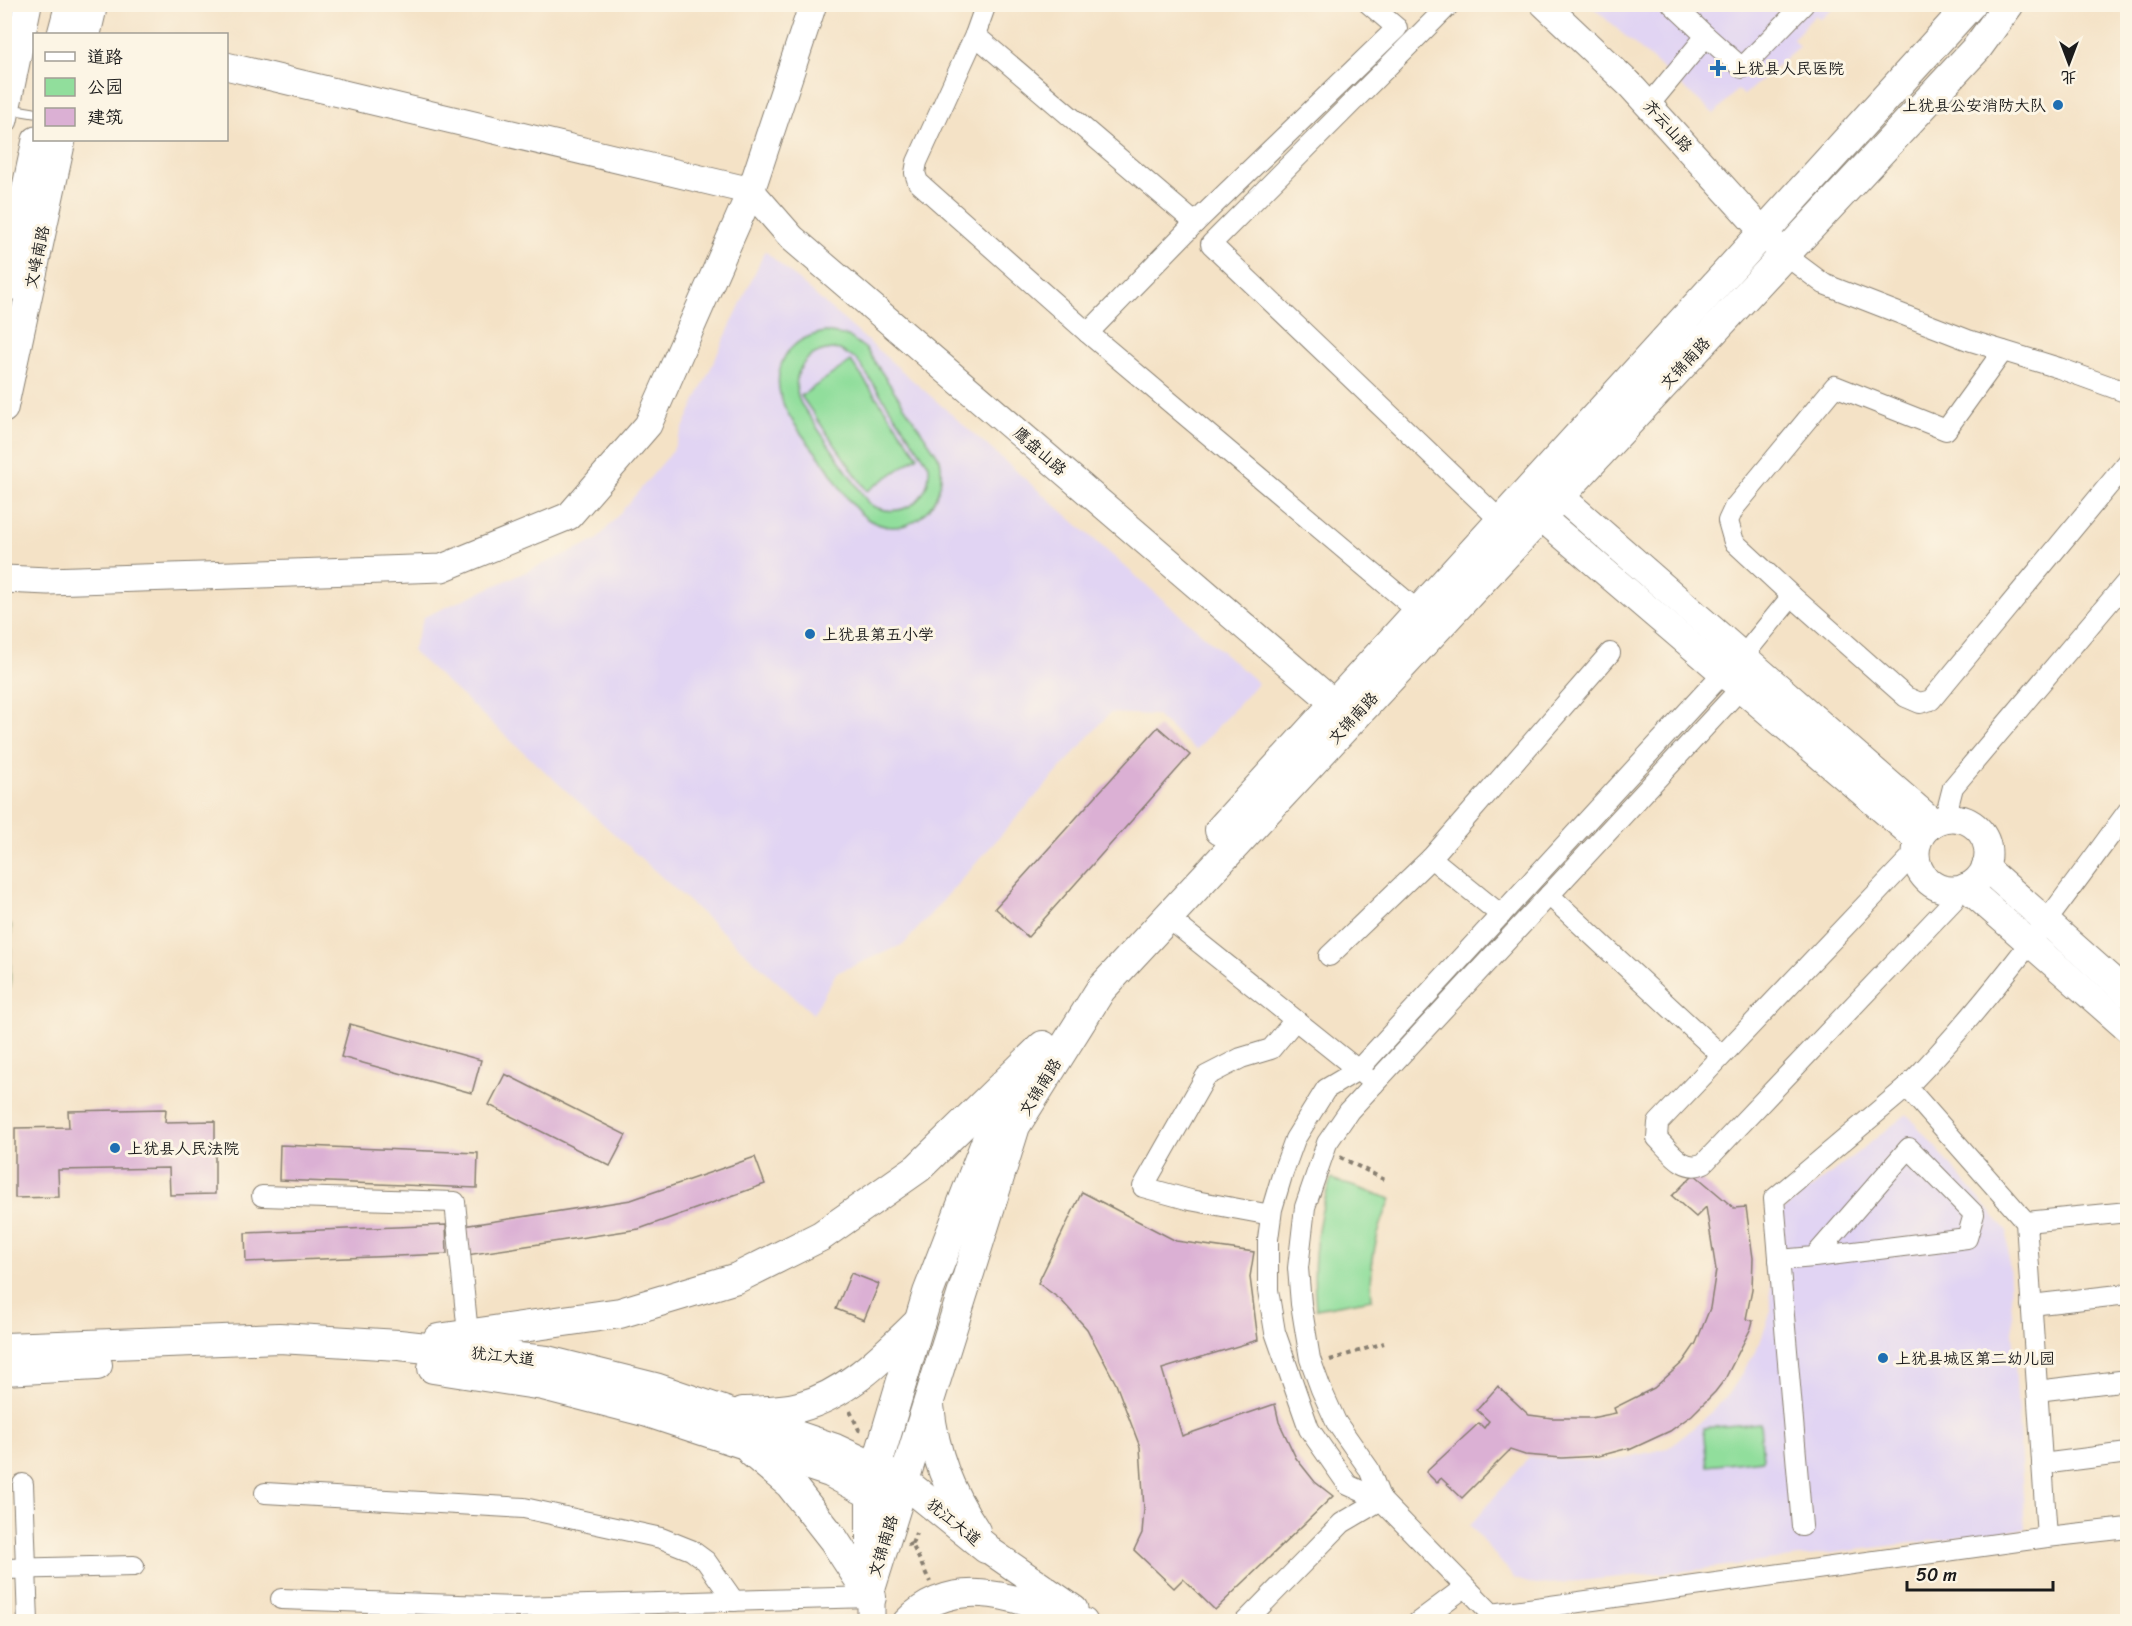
<svg xmlns="http://www.w3.org/2000/svg" width="2132" height="1626" font-family="Sriracha,'LXGW WenKai TC',sans-serif">
<rect width="100%" height="100%" fill="#fcf5e5"/>
<filter id="ink" filterUnits="userSpaceOnUse"><feTurbulence type="fractalNoise" baseFrequency=".0167" numOctaves="2"/><feDisplacementMap in="SourceGraphic" scale="12" xChannelSelector="R" yChannelSelector="G"/><feConvolveMatrix kernelMatrix="1 2 1 2 8 2 1 2 1" color-interpolation-filters="sRGB"/></filter>
<filter id="wash" filterUnits="userSpaceOnUse"><feTurbulence type="fractalNoise" baseFrequency=".008" numOctaves="4" result="noise"/><feDisplacementMap in="SourceGraphic" scale="24" xChannelSelector="R" yChannelSelector="G"/><feGaussianBlur stdDeviation="1.35" result="paint"/><feColorMatrix in="noise" values="0 0 0 0 0 0 0 0 0 0 0 0 0 0 0 0 0 1.4 0 .05"/><feComposite in="paint" operator="in"/></filter>
<g filter="url(#wash)">
<rect width="100%" height="100%" fill="#f4e2c6"/>
<g fill="#e1d4f3">
<polygon points="1590,5 1837,5 1821,19 1815,15 1793,39 1799,46 1744,95 1737,90 1714,114"/>
<polygon points="765,251 1258,683 1196,750 1155,715 1110,713 904,944 836,973 813,1014 412,651 424,617 597,540 672,452"/>
<polygon points="1907,1114 2007,1231 2025,1529 1694,1570 1536,1585 1515,1579 1470,1525 1529,1457 1606,1462 1668,1448 1704,1419 1729,1394 1743,1372 1760,1343 1771,1311 1768,1222"/>
</g>
<g fill="#91de9c" stroke="#567d5c" stroke-width="1.5" fill-rule="evenodd">
<path d="M825 332 848 336 866 349 940 459C949 501 911 544 869 520 850 508 837 481 824 463 802 433 764 398 784 358 792 342 809 335 825 332ZM831 349 840 350 857 360 929 465C932 501 900 522 869 504L801 404C789 377 802 353 831 349Z"/>
<polygon points="851,361 918,456 867,491 801,396"/>
<polygon points="5,924 11,925 10,988 5,987"/>
<path d="M1331 1179 1391 1199C1376 1232 1369 1263 1372 1299L1316 1309C1311 1263 1316 1222 1331 1179Z"/>
<polygon points="1760,1423 1763,1460 1707,1466 1703,1428"/>
</g>
<g id="blocks">
<g fill="#dbb0d4">
<polygon points="1158,727 1190,755 1028,937 995,908"/>
<polygon points="350,1024 481,1060 472,1093 341,1057"/>
<polygon points="505,1074 626,1135 610,1166 489,1105"/>
<polygon points="166,1109 165,1122 215,1121 215,1194 170,1195 169,1168 58,1170 59,1197 15,1198 15,1128 69,1127 68,1111"/>
<polygon points="280,1145 478,1153 477,1188 279,1180"/>
<polygon points="755,1157 765,1184 639,1229 467,1255 463,1226 631,1200"/>
<polygon points="1694,1174 1734,1208 1746,1207 1753,1258 1752,1289 1746,1319 1753,1321 1751,1328 1725,1379 1715,1392 1692,1415 1670,1431 1629,1450 1629,1448 1599,1456 1562,1458 1525,1455 1510,1450 1462,1498 1441,1478 1437,1483 1426,1472 1479,1423 1484,1428 1489,1421 1477,1410 1498,1386 1529,1415 1552,1418 1591,1418 1616,1413 1614,1408 1654,1388 1683,1362 1696,1343 1710,1308 1716,1270 1706,1207 1696,1217 1672,1196"/>
<polygon points="1082,1192 1176,1241 1254,1252 1250,1277 1258,1340 1162,1369 1182,1436 1275,1404 1279,1422 1296,1458 1315,1482 1333,1496 1215,1610 1183,1579 1174,1588 1134,1550 1142,1533 1144,1509 1140,1447 1116,1384 1087,1329 1061,1300 1038,1283"/>
<polygon points="446,1225 447,1254 246,1262 245,1233"/>
<polygon points="851,1273 879,1284 864,1320 836,1309"/>
</g>
</g>
</g>
<g filter="url(#ink)">
<use href="#blocks" fill-opacity="0" stroke="#887f71" stroke-width="1.5"/>
<g fill="none" stroke-linecap="round" stroke-linejoin="round">
<g stroke="#887f71" stroke-width="11">
<polyline id="lane" points="10,109 34,113"/>
</g>
<g stroke="#887f71" stroke-width="22">
<g id="street">
<polyline points="986,4 975,35 917,162 915,173 918,182 1088,333 1419,612"/>
<polyline points="1450,4 1211,244 1501,521"/>
<polyline points="975,35 1195,223"/>
<polyline points="1706,36 1742,68 1804,4"/>
<polyline points="1649,105 1706,36 1672,4"/>
<polyline points="1785,255 1824,284 1968,340 2059,368 2128,393"/>
<polyline points="1088,333 1195,223 1397,28 1369,4"/>
<polyline points="1792,596 1734,542 1728,521 1734,508 1835,386 1946,430 2003,351"/>
<polyline points="1743,656 1792,596 1906,697 1920,703 1931,700 2128,462"/>
<polyline points="1945,818 1953,787 2128,580"/>
<path d="M1914 854 1658 1123 1657 1138C1671 1152 1684 1173 1704 1163L1954 900V890"/>
<polyline points="1549,895 1721,1055"/>
<polyline points="1501,915 1431,858 1610,653"/>
<polyline points="1167,917 1358,1070 1723,673"/>
<polyline points="1329,956 1431,858"/>
<path d="M1374 1084 1358 1070 1326 1089 1295 1139 1283 1172 1272 1209 1268 1239V1290L1275 1332 1309 1429 1348 1485 1381 1500 1492 1614 2047 1537 2026 1222 1907 1087C1989 1003 2058 906 2128 811"/>
<polyline points="262,1196 455,1202 468,1334"/>
<polyline points="1271,1215 1190,1200 1143,1187 1206,1076 1241,1058 1271,1049 1295,1020"/>
<polyline points="2026,1222 2128,1212"/>
<polyline points="1779,1260 1814,1257 1909,1148 1974,1214 1967,1238 1814,1257"/>
<polyline points="2031,1305 2128,1294"/>
<polyline points="2037,1391 2128,1380"/>
<polyline points="2042,1464 2128,1453"/>
<polyline points="23,1484 28,1622"/>
<polyline points="265,1493 524,1508 661,1538 691,1550 706,1561 734,1601"/>
<polyline points="1381,1500 1369,1469 1336,1422 1321,1389 1310,1359 1301,1304 1298,1268 1305,1207 1327,1143 1349,1111 1741,688"/>
<polyline points="1802,1526 1774,1199 1907,1087"/>
<polyline points="2047,1537 2128,1528"/>
<polyline points="4,1569 134,1566"/>
<polyline points="281,1599 519,1607 871,1597"/>
<polyline points="1245,1622 1342,1523 1381,1500"/>
<polyline points="1418,1622 1465,1587"/>
</g>
</g>
<g stroke="#887f71" stroke-width="29">
<g id="secondary">
<polyline points="1544,4 1631,86 1778,248"/>
<polyline points="61,34 69,4"/>
<polyline points="87,34 94,4"/>
<polyline points="226,66 751,191 792,238 1335,704"/>
<polyline points="4,120 28,4"/>
<polyline points="4,290 36,140"/>
<polyline points="4,409 62,140"/>
<polyline points="1560,496 1933,822"/>
<polyline points="1541,517 1917,839"/>
<polyline points="4,579 48,581 442,568 569,516 648,425 751,191 813,4"/>
<circle cx="1952" cy="854" r="36"/>
<polyline points="1985,867 2128,994"/>
<polyline points="1966,887 2128,1029"/>
<polyline points="986,1548 1074,1609"/>
<polyline points="871,1586 871,1622"/>
<path d="M906 1622C957 1569 1025 1602 1084 1622"/>
</g>
</g>
<g stroke="#887f71" stroke-width="32">
<g id="primary">
<polyline points="1220,830 1971,4"/>
<polyline points="438,1339 620,1313 737,1278 821,1236 918,1168 1043,1046"/>
<polyline points="4,1348 279,1338 399,1345 547,1361 655,1388 835,1449 902,1480 986,1548"/>
<polyline points="433,1368 543,1385 648,1412 830,1472 888,1503"/>
<polyline points="4,1370 97,1365"/>
<path d="M929 1406C934 1454 948 1490 975 1531"/>
<path d="M743 1412C761 1411 781 1412 799 1407 848 1394 885 1355 920 1321"/>
<polyline points="752,1452 790,1484 834,1540 871,1597"/>
<polyline points="871,1556 871,1494 876,1468 928,1293 994,1122 1016,1088"/>
<polyline points="871,1586 1015,1126 1101,989 1977,48 2009,4"/>
</g>
</g>
<g stroke="#887f71" stroke-width="4" stroke-dasharray="4.5 4.5" stroke-linecap="butt">
<polyline points="1340,1157 1385,1180"/>
<polyline points="1330,1360 1384,1343"/>
<polyline points="850,1411 859,1430 863,1431"/>
<polyline points="912,1544 916,1533"/>
<polyline points="907,1545 912,1544 930,1582"/>
</g>
<use href="#lane" stroke="#fff" stroke-width="9"/>
<use href="#street" stroke="#fff" stroke-width="20"/>
<use href="#secondary" stroke="#fff" stroke-width="27"/>
<use href="#primary" stroke="#fff" stroke-width="30"/>
</g>
</g>
<g fill="#1f6fb2" stroke="#fcf5e5" stroke-width="2">
<path d="M1715 59h6v6h6v6h-6v6h-6v-6h-6v-6h6z"/>
<circle cx="2058" cy="105" r="6"/>
<circle cx="810" cy="634" r="6"/>
<circle cx="115" cy="1148" r="6"/>
<circle cx="1883" cy="1358" r="6"/>
</g>
<g text-anchor="middle" dominant-baseline="central" stroke-width="6" stroke-linejoin="round" paint-order="stroke">
<g font-size="16" fill="#1c1c1c" stroke="#fcf5e5" text-anchor="start">
<text x="1732" y="68">上犹县人民医院</text>
<text x="2046" y="105" text-anchor="end">上犹县公安消防大队</text>
<text x="822" y="634">上犹县第五小学</text>
<text x="127" y="1148">上犹县人民法院</text>
<text x="1895" y="1358">上犹县城区第二幼儿园</text>
</g>
<g font-size="16" fill="#1c1c1c" stroke="#fcf5e5">
<text transform="translate(1668 126) rotate(48)">齐云山路</text>
<text transform="translate(37 257) rotate(-78)">文峰南路</text>
<text transform="translate(1685 363) rotate(-47)">文锦南路</text>
<text transform="translate(1040 451) rotate(41)">鹰盘山路</text>
<text transform="translate(1353 718) rotate(-47)">文锦南路</text>
<text transform="translate(1040 1087) rotate(-58)">文锦南路</text>
<text transform="translate(503 1356) rotate(6)">犹江大道</text>
<text transform="translate(954 1522) rotate(39)">犹江大道</text>
<text transform="translate(883 1546) rotate(-73)">文锦南路</text>
</g>
</g>
<rect width="2132" height="1626" fill="none" stroke="#fcf5e5" stroke-width="24"/>
<rect x="33" y="33" width="195" height="108" fill="#fcf5e5" stroke="#a29e95" stroke-width="1.5"/>
<rect x="45" y="52" width="30" height="9" fill="#ffffff" stroke="#a29e95" stroke-width="1.5"/>
<text x="87" y="63" font-size="18" fill="#1c1c1c">道路</text>
<rect x="45" y="78" width="30" height="18" fill="#91de9c" stroke="#a29e95" stroke-width="1.5"/>
<text x="87" y="93" font-size="18" fill="#1c1c1c">公园</text>
<rect x="45" y="108" width="30" height="18" fill="#dbb0d4" stroke="#a29e95" stroke-width="1.5"/>
<text x="87" y="123" font-size="18" fill="#1c1c1c">建筑</text>
<g transform="translate(2069 63) rotate(180)" stroke="#fcf5e5" stroke-width="4.5" paint-order="stroke">
<path d="M0-4.5L10 22L0 15L-10 22Z" fill="#1c1c1c"/>
<text y="-9" font-size="16" font-weight="bold" text-anchor="middle" fill="#1c1c1c">北</text>
</g>
<path d="M1907 1581v9h146v-9" fill="none" stroke="#1c1c1c" stroke-width="3"/>
<text x="1916" y="1581" font-size="18" fill="#1c1c1c" stroke="#fcf5e5" stroke-width="4.5" paint-order="stroke">50 m</text>
</svg>
